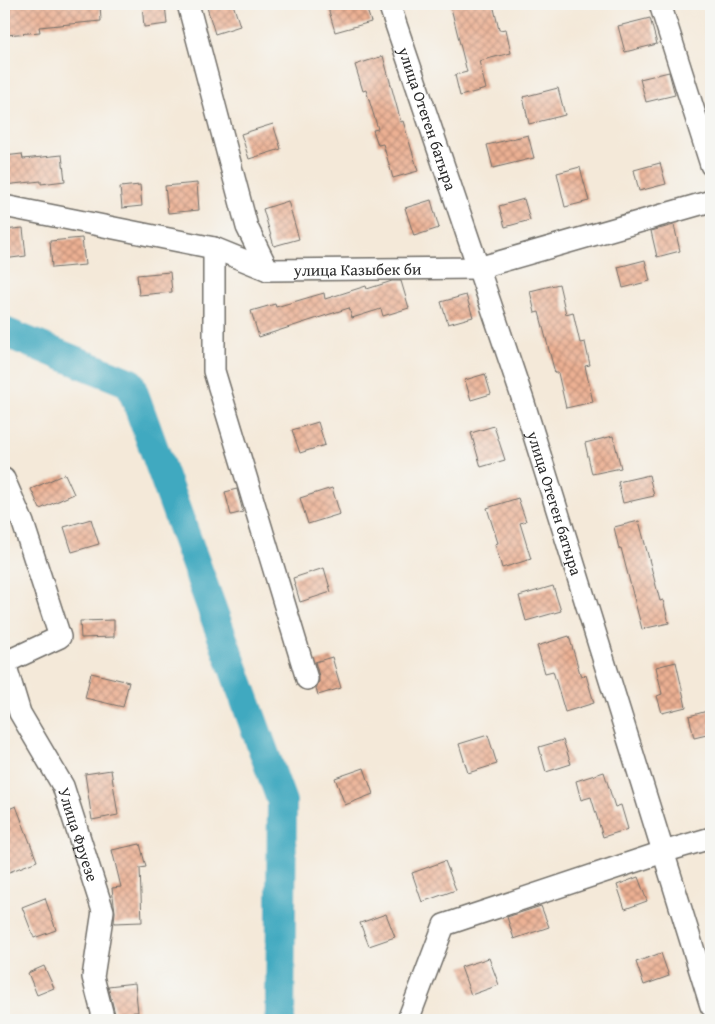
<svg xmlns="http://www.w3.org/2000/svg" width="715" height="1024" font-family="'Gentium Book Plus',serif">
<defs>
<pattern id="building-cross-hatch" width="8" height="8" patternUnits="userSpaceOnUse" patternTransform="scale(1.25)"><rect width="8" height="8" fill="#ecb093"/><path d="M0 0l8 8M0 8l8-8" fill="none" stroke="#bf8f78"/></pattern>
</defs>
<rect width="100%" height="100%" fill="#f6f6f2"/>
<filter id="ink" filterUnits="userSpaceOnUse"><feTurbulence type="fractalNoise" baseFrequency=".02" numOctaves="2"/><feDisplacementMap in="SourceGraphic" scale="10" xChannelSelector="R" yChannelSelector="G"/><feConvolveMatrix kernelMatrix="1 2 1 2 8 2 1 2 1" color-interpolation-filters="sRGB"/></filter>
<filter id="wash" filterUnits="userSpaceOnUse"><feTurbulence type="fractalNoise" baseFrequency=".0096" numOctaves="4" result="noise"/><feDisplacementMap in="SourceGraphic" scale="20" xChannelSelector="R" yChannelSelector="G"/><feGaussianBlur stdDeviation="1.12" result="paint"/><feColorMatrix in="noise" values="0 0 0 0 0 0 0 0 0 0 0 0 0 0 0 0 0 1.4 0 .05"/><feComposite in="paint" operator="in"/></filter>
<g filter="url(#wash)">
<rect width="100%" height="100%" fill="#f4e9d9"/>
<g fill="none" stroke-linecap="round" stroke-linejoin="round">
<polyline stroke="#40a9c0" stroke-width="30" points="4,332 130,383 282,802 280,1020"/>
</g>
<g id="blocks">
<g fill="url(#building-cross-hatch)">
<polygon points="19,4 100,4 101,21 39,27 40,32 6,35 4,5"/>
<polygon points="142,4 165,4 167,24 144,27"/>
<polygon points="206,4 233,4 240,26 215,34"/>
<polygon points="327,4 365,4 371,22 335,32"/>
<polygon points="450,4 493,4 499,30 506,29 511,53 479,61 486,89 460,96 455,75 467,72"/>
<polygon points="650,18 657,44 625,52 618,26"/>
<polygon points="383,56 401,122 403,121 418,171 393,178 383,144 378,145 373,130 378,129 366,90 363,91 355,65"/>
<polygon points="669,72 675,95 646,102 640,79"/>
<polygon points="558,88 565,115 529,124 523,97"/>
<polygon points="273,124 281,149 249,159 241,134"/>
<polygon points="528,135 534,158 493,168 487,145"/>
<polygon points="22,154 23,159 62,155 65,181 41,184 41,181 4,185 4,156"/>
<polygon points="660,163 666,184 639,191 634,170"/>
<polygon points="580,167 589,201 565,207 557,173"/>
<polygon points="197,183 199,210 168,213 165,186"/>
<polygon points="140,185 142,206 122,208 120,187"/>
<polygon points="524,199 530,220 505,227 499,206"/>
<polygon points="431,200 439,228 414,236 405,208"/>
<polygon points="288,201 299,239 274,246 263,209"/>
<polygon points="674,225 680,251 657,257 651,231"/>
<polygon points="23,228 26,256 4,259 4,230"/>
<polygon points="82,238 85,265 52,268 50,241"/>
<polygon points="645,260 650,281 623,288 618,267"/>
<polygon points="170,272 172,292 139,295 137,275"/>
<polygon points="392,281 401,281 409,308 383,316 381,309 352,318 349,308 259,337 251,311 275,304 276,307 324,293 325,299 366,286 367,289"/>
<polygon points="559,284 566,314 573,312 580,343 585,342 590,365 585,366 593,402 566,408 558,373 555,373 539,312 535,313 530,291"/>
<polygon points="466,295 473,317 448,324 441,302"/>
<polygon points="485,374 491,394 471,400 465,380"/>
<polygon points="318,422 325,445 300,453 292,430"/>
<polygon points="494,426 505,460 481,467 471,433"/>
<polygon points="613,436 621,468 592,474 585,443"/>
<polygon points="65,474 74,494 40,509 31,489"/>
<polygon points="649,475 654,496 623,503 618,482"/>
<polygon points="332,488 340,514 308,524 300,498"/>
<polygon points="237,489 243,512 231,515 225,492"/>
<polygon points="518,498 526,521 520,523 531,559 502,568 495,544 498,543 487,508"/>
<polygon points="91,519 99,544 72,552 64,527"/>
<polygon points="639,521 660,601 663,600 669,623 642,629 621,548 619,549 614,527"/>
<polygon points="324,568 331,592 300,602 293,578"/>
<polygon points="553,586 561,611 526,621 519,596"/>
<polygon points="114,620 114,637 81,638 80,621"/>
<polygon points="569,636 581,677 586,675 594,703 565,712 553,671 545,673 537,646"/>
<polygon points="332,657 341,688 318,695 316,688 319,682 319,676 315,662"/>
<polygon points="676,662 686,707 662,713 657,696 662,694 656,667"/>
<polygon points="91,673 129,682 123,707 85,698"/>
<polygon points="711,710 711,734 694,738 689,716"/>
<polygon points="488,735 497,764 468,773 459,744"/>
<polygon points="563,740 571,764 546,772 539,747"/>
<polygon points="364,768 373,794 345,805 335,778"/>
<polygon points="111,770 118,815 92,820 85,774"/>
<polygon points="604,772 615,807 621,805 628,829 603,837 591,797 581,800 576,781"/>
<polygon points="16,806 37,861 4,874 4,811"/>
<polygon points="140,844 146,867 140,868 142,922 114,923 115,912 112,888 121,887 112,850"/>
<polygon points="445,861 456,890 422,902 412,873"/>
<polygon points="638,877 647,901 625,909 617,885"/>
<polygon points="45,898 56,930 34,938 22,907"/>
<polygon points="541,906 549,927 514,939 507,917"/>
<polygon points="386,914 395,937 369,946 360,923"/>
<polygon points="661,953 669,976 644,985 636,962"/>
<polygon points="489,958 499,985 471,995 461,967"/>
<polygon points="44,966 54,988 37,995 28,973"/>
<polygon points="135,983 138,1012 115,1014 108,986"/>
</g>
</g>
</g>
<g filter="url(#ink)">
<use href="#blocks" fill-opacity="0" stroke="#716e68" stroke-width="1"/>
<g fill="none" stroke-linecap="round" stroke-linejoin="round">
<g stroke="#716e68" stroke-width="24">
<g id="minor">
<polyline points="188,4 247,227 268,270"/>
<path id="s1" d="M389 4 523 400 711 1006"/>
<polyline points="660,4 711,165"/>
<path id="s2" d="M4 206 214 248 268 270 478 268 711 201"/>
<polyline points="214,248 214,371 307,679"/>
<polyline points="4,479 23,523 60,637 4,663"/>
<path id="s3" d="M4 660 20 713 63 786 103 911 93 977 104 1020"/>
<polyline points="408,1020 444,925 663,852 711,838"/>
</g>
</g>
<use href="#minor" stroke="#fff" stroke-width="21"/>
</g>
</g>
<g text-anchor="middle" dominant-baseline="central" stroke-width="5" stroke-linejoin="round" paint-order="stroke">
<g font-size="16" fill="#2b2b2b" stroke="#f6f6f2">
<text stroke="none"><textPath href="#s1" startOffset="121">улица Отеген батыра</textPath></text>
<text stroke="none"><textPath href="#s2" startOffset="362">улица Казыбек би</textPath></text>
<text stroke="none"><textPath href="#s1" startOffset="526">улица Отеген батыра</textPath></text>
<text stroke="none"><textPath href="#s3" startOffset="191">Улица Фруезе</textPath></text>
</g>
</g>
<rect width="715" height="1024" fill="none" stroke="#f6f6f2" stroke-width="20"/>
</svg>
